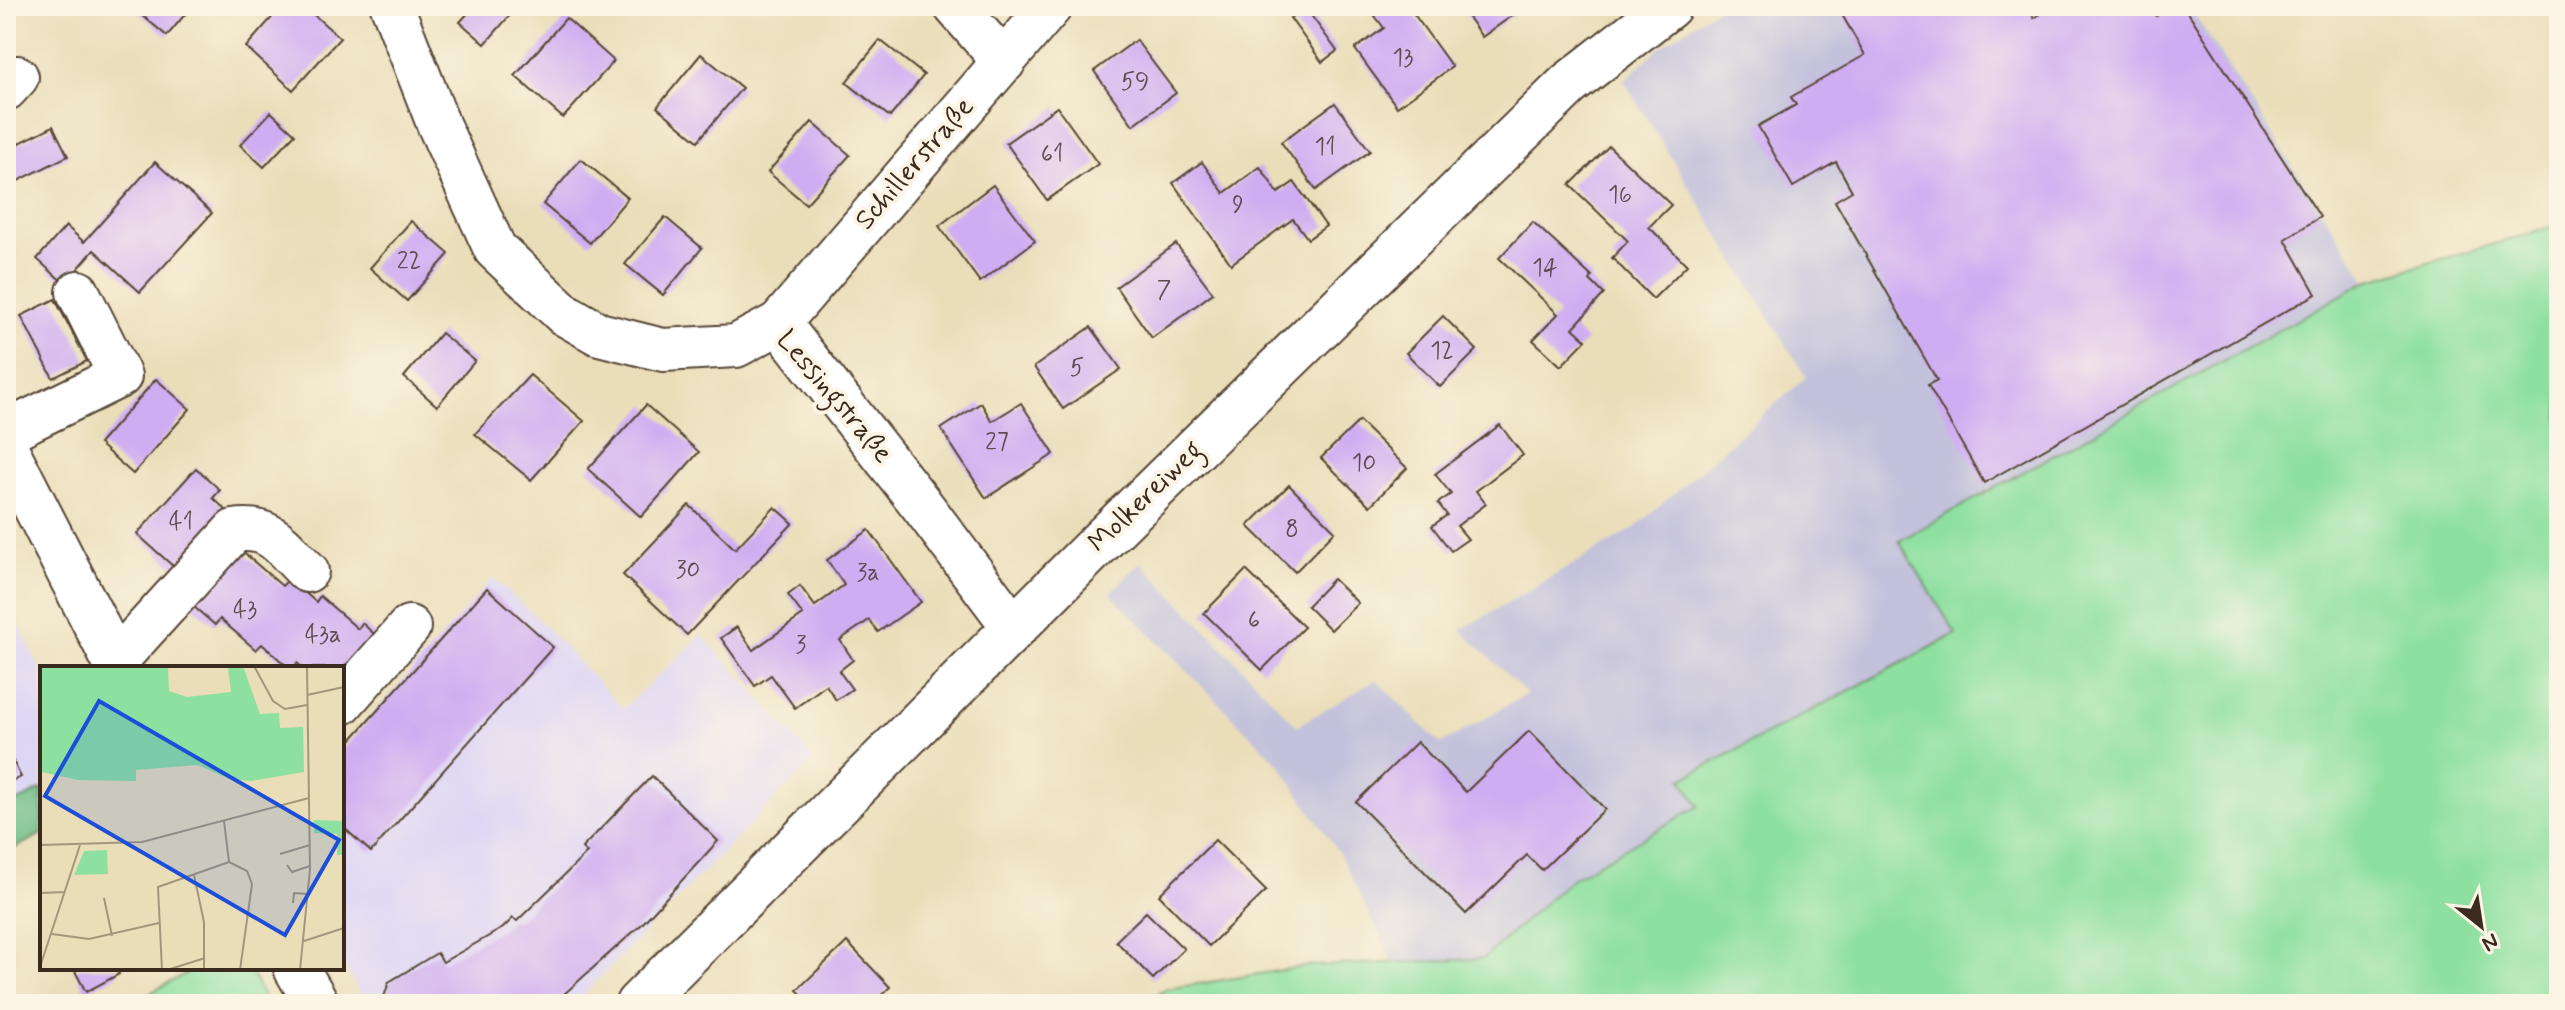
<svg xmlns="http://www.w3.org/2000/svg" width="2565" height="1010" font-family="Mynerve,sans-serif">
<rect width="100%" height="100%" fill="#fcf5e5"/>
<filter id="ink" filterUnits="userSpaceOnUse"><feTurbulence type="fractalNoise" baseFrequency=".0125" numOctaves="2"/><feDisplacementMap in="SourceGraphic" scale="16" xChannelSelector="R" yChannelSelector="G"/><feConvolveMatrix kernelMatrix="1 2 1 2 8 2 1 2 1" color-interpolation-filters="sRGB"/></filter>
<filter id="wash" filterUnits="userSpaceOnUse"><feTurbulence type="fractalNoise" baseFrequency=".006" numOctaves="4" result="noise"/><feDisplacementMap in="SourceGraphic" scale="32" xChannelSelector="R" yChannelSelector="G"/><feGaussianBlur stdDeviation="1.8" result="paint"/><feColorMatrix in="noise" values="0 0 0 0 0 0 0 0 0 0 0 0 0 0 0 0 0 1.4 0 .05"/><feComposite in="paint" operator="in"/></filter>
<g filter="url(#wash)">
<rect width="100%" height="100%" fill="#eadeb9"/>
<g fill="#ded5f5">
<polygon points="493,578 538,619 623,709 702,635 814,759 574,1004 367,1004 342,963 342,750"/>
<polygon points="6,597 42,673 42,789 6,807"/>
</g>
<polygon fill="#c3c1db" points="1721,6 2189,6 2367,281 1899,540 1956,633 1682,778 1700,805 1571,879 1483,959 1393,963 1341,856 1279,764 1110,593 1141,562 1297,726 1376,680 1441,744 1527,694 1461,630 1635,528 1806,377 1624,81 1659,48"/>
<g fill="#8ee0a1" stroke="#648560" stroke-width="2">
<polygon points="2559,225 2559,1004 1135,1004 1167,989 1308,966 1483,959 1571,879 1699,806 1682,779 1956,634 1899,541 2367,281"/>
<polygon points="197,968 248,968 268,1004 129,1004"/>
</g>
<polygon fill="#72be87" stroke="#567452" stroke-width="2" points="42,789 42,834 6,853 6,807"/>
<g id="blocks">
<g fill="#cfadf2">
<polygon points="131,6 192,6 167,36"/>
<polygon points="282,6 304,6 340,38 293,90 246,47"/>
<polygon points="466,6 518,6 485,44 460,22 471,10"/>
<polygon points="1389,6 1408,6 1452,67 1397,107 1355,49 1384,28 1375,16"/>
<polygon points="1460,6 1526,6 1482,37"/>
<polygon points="1837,6 2027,6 2034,18 2053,6 2150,6 2156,16 2171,6 2184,6 2320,217 2285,239 2316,294 1984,483 1928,385 1937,380 1835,201 1852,191 1836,162 1793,187 1758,126 1796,105 1791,97 1865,55"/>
<polygon points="1305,7 1337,51 1322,62 1290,18"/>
<polygon points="566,18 614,61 563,118 515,76"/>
<polygon points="880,40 924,75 890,117 846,82"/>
<polygon points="1136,40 1176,93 1133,125 1094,71"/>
<polygon points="701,54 742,88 698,141 657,107"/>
<polygon points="1335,103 1370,151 1316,190 1281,142"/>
<polygon points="1057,107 1098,164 1047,200 1006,143"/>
<polygon points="271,112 295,134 264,167 240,145"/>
<polygon points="812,122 850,155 806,204 768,172"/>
<polygon points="53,126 68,156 6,187 6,130 14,146"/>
<polygon points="1609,146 1671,205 1649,227 1687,265 1653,299 1612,258 1628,241 1570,185"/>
<polygon points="581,159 628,198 590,243 543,204"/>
<polygon points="155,162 212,213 140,292 94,250 65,284 37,259 66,226 84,242"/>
<polygon points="1202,162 1224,193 1260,167 1278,193 1294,182 1326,226 1308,239 1293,219 1231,264 1173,183"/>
<polygon points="993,185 1035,241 980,282 939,226"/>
<polygon points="665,217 702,248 663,295 625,264"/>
<polygon points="411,221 449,254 407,301 370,268"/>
<polygon points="1533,222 1592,277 1590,280 1604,294 1573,328 1586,340 1561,366 1533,340 1558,314 1499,258"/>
<polygon points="1176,244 1213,293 1152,338 1116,287"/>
<polygon points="55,299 87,361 53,378 21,316"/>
<polygon points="1443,316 1477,350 1440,387 1406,353"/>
<polygon points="1091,327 1121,369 1063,409 1034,367"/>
<polygon points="441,333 475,361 437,406 404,377"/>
<polygon points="530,375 584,421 531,480 475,434"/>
<polygon points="156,379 190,409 133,474 99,444"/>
<polygon points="981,403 992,421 1021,403 1054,454 986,498 941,429"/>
<polygon points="646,405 699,452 641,517 588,469"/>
<polygon points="1359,421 1407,468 1370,506 1321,458"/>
<polygon points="1500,425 1523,455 1476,491 1486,504 1457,526 1468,539 1451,551 1432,526 1447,515 1438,503 1451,494 1435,474"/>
<polygon points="196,468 220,490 213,498 226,510 174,567 137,534"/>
<polygon points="1289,485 1335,531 1295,572 1248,526"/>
<polygon points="689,505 735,549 775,507 793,523 687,635 623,575"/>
<polygon points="869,530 921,602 878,632 869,620 840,640 853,660 839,671 852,689 836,700 826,685 795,708 771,675 755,686 721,638 737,627 753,650 803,615 788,595 800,586 815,606 844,585 827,560"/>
<polygon points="229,551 238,559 244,553 282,586 289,579 316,602 320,596 358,629 362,623 382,641 342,687 342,668 303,668 297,663 293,668 289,668 262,644 256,650 220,619 215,625 186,600"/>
<polygon points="1246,570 1304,627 1262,670 1204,613"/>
<polygon points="1333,579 1358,603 1331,630 1307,606"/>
<polygon points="487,588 553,647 371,852 342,826 342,750"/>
<polygon points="1529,731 1605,809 1542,870 1527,855 1466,914 1356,802 1417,742 1466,792"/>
<polygon points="6,747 21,777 6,784"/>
<polygon points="652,776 718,841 642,924 553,1004 389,1004 384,997 389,982 437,953 443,962 503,928 513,918 517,921 587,853 582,848"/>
<polygon points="1215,840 1266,891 1209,946 1159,895"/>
<polygon points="1146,912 1184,949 1153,979 1116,941"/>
<polygon points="847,942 890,987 872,1004 811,1004 797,990"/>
<polygon points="80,968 116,968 119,974 86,992 75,971"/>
</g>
</g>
</g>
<g filter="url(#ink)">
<use href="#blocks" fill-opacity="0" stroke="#554535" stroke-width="2"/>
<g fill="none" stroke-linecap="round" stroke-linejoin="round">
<g stroke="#554535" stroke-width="46">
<g id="minor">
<polyline points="392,6 439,126 495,249 564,314 599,334 663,350 736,346 779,323 921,504 1014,628"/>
<polyline points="955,6 1004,62"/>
<polyline points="6,89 17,77"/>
<polyline points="779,323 1051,6"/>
<polyline points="6,432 120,376 78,292"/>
<path d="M115 662 234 531C272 525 282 547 307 571"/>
<polyline points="342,703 409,627"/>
</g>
</g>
<g stroke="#554535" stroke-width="48">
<g id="major">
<polyline points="6,449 118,668"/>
<polyline points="296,968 317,1004"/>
<polyline points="638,1004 1090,552 1569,84 1669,6"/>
</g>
</g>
<use href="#minor" stroke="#fff" stroke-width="42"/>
<use href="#major" stroke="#fff" stroke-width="44"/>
</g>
</g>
<g text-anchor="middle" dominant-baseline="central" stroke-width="8" stroke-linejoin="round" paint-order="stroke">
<g font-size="24" fill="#604b53">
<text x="1403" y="58">13</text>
<text x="1135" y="82">59</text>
<text x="1325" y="147">11</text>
<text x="1052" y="154">61</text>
<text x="1620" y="195">16</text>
<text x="1238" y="205">9</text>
<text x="409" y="261">22</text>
<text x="1545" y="268">14</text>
<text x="1164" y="290">7</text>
<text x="1442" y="351">12</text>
<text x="1077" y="368">5</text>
<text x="997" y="442">27</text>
<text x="1364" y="463">10</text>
<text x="181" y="522">41</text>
<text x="1292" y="529">8</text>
<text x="688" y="570">30</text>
<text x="868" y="573">3a</text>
<text x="245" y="610">43</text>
<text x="1254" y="620">6</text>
<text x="323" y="635">43a</text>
<text x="801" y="645">3</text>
</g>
<g font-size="28" fill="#3b2a1e" stroke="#fcf5e5">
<text transform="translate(915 164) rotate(-49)">Schillerstraße</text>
<text transform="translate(834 397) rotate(50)">Lessingstraße</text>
<text transform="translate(1146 497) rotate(-44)">Molkereiweg</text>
</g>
</g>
<g transform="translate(40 666)">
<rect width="304" height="304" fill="#eadeb9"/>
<path d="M0 0H128L129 25 147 31 191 26 188 1 203 0 220 48 239 47 240 62 263 61 264 106 211 115 189 113 158 99 96 104V115L38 114 2 106 0 128ZM274 154 304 155V189H297V168L274 167ZM67 184 68 208 34 209 44 185Z" fill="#8ee0a1"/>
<path fill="none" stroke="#a4967b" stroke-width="2" d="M214 0 233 35 245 43 267 39M267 29 304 21M184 155 189 196 207 205 212 218 200 304M0 179 102 176 269 132M240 188 270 179M247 199 252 206 270 200M154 209 164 256V304M0 227 25 226M64 232 72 270M253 237 254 227 268 228M12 268 49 273 119 257M264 275 304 262M0 301 40 179M122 304 118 221 189 196M127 304 165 292M260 304 270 203 267 0"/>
<path fill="#1d4ed8" fill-opacity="0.15" stroke="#1d4ed8" stroke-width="4" d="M59 35 299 174 245 269 5 130Z"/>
<rect width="304" height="304" fill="none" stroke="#3b2a1e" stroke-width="4"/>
</g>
<rect width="2565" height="1010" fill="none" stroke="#fcf5e5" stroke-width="32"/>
<g transform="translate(2481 926) rotate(150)" stroke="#fcf5e5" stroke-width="6" paint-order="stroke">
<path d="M0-6L14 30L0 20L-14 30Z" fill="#3b2a1e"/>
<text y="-12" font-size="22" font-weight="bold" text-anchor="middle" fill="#3b2a1e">N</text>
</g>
</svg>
